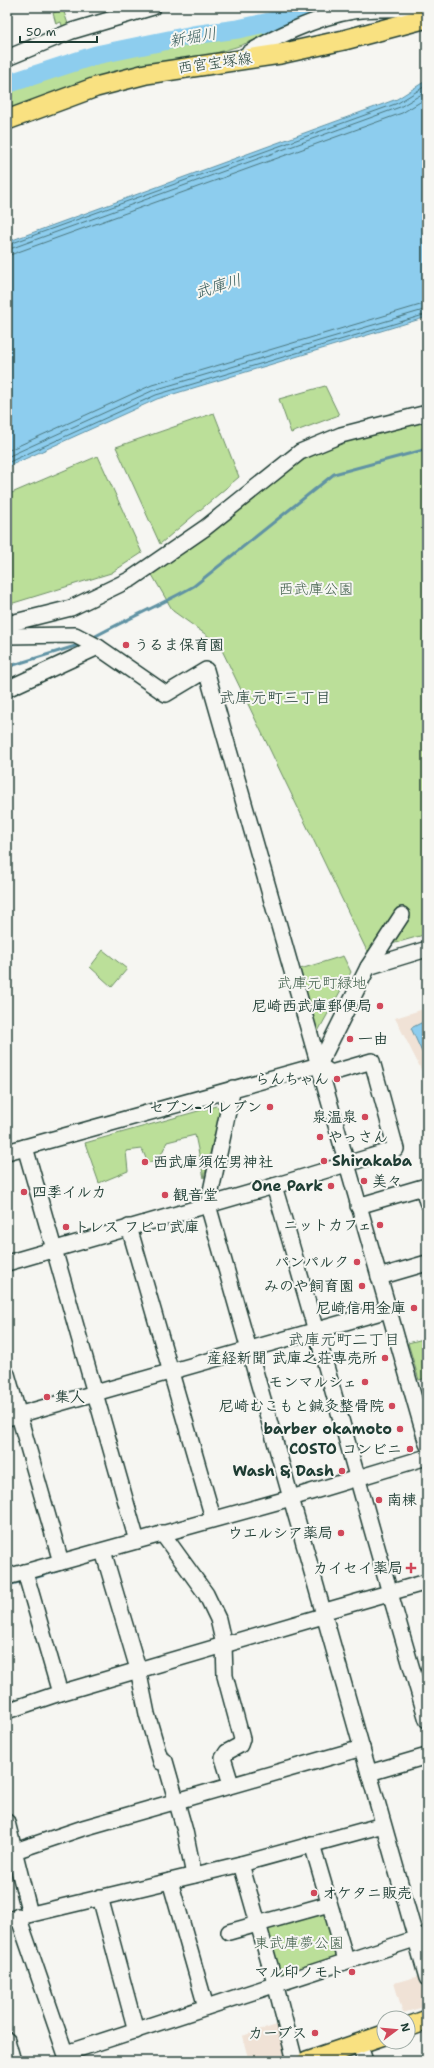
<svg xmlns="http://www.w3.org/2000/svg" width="434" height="2068" font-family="'Shantell Sans','Klee One',sans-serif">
<rect width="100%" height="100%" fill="#f6f6f2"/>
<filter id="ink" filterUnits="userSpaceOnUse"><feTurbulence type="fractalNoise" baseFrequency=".025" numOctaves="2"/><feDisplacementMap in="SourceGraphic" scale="8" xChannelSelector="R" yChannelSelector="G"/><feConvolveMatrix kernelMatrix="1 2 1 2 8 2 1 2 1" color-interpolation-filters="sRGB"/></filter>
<g filter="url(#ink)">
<g fill="#f0e2d6">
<polygon points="427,1008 427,1081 395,1018"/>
<polygon points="419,1976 427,2006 403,2013 394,1983"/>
<polygon points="280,2024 289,2054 266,2061 249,2061 242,2036"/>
</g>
<g fill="#bbdf99" stroke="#6d8e66">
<polygon points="63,9 69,27 63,29 61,22 56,24 53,13"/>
<path d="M295 19 296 25 236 47 7 115V90C98 53 198 38 295 19Z"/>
<polygon points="325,386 339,415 291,433 279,399"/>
<polygon points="214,413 239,477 160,544 116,447"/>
<polygon points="427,419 427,934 367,951 219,644 173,611 151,573 297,463 343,441"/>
<polygon points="98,456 142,553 111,573 7,605 7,495"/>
<polygon points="103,950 127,969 112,987 90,967"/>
<polygon points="343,956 351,972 316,1035 297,970"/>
<polygon points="216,1106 221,1109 204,1178 195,1135 167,1142 160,1157 148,1163 142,1149 126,1151 128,1171 99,1183 85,1143"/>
<polygon points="427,1338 427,1378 419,1380 408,1343"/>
<polygon points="326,1912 338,1958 282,1976 277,1973 266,1927"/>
</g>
<g fill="#8dcdee" stroke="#6193a4">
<polygon points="427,80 427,317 157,399 7,467 7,242 397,99"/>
<polygon points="427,1020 427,1061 426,1061 411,1028"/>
</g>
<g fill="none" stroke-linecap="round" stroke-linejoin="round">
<g stroke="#4b777e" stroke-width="1">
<polyline points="7,245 398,103 427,85"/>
<polyline points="7,250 400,107 427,91"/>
<polyline points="7,256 402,113 427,98"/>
<polyline points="7,451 152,385 427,303"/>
<polyline points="7,457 154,390 427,309"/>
<polyline points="7,463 156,395 427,314"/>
</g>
<g stroke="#6193a4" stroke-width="3">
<path d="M92 638C126 619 161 605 194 586L334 474 427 449"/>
<polyline points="7,667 82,644"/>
<polyline points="31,1579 60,1570"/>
<polyline points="7,1585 24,1581"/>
</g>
<polyline stroke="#8dcdee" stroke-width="19" points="7,84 96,55 193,35 238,29 334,8"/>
<g stroke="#1f3d34" stroke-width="18">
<g id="minor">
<polyline points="7,58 72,31 153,7"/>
<path d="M240 59C268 39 319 16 353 11 377 8 403 9 427 8"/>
<polyline points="7,624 71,608 131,579 205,528 300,452 341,435 427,413"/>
<polyline points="7,636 75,635 98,647 166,694 206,670 427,1444"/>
<polyline points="7,689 98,647"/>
<polyline points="368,967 402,915"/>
<polyline points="319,1065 368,967 427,949"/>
<polyline points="233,1088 208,1205 427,1978"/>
<polyline points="25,1147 137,1541"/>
<polyline points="7,1152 319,1065 331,1073 372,1061 396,1149 274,1186 7,1263"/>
<path d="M274 1186C327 1364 374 1543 427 1720"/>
<polyline points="358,1206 423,1187 427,1202"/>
<polyline points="129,1227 213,1518"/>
<polyline points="379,1277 427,1263"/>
<polyline points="7,1374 61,1562"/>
<polyline points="7,1418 388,1310"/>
<polyline points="162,1533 206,1594 218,1619 224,1645 225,1676 242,1739 240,1745 227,1752 223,1758 231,1784"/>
<polyline points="103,1551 138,1669 147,1714 161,1762 165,1761 185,1831 194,1875"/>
<polyline points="7,1577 291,1498 427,1457"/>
<polyline points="60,1693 323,1616 329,1610 427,1582"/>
<polyline points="7,1711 60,1693 25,1572"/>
<polyline points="369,1773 427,1756"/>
<polyline points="7,1822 30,1914"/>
<polyline points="312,1844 346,1960"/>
<polyline points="15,1851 83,1828 362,1748"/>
<polyline points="241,1864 275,1983 295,2061"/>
<polyline points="170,1881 206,2007"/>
<polyline points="100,1897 136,2031"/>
<polyline points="18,1916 68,2061"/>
<polyline points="7,1920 241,1864 383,1825"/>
<polyline points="229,1932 329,1904"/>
<polyline points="7,2040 13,2061"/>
<polyline points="359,2043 365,2061"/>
<polyline points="66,2053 427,1935"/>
</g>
</g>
<g stroke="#1f3d34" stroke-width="22">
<g id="major">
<polyline points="7,120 96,87 146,74 280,54 344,40 427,18"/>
<polyline points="408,2027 427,2020"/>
<polyline points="307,2061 384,2035"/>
</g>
</g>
<use href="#minor" stroke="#f6f6f2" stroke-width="15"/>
<use href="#major" stroke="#f9e181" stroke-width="19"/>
</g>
</g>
<g fill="#d1495b" stroke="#f6f6f2" stroke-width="1.5">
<circle cx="126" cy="645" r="4"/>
<circle cx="380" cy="1006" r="4"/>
<circle cx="350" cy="1039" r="4"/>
<circle cx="337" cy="1079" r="4"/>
<circle cx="270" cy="1107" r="4"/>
<circle cx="365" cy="1117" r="4"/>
<circle cx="320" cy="1137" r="4"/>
<circle cx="324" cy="1161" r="4"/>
<circle cx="145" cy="1162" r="4"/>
<circle cx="364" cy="1181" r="4"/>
<circle cx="331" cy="1186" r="4"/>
<circle cx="24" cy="1192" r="4"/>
<circle cx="165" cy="1195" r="4"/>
<circle cx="380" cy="1225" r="4"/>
<circle cx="66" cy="1227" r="4"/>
<circle cx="357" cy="1262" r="4"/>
<circle cx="362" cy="1286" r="4"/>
<circle cx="414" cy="1308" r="4"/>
<circle cx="385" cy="1358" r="4"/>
<circle cx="365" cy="1382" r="4"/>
<circle cx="47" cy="1397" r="4"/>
<circle cx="392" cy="1406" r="4"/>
<circle cx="400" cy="1429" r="4"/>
<circle cx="410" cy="1449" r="4"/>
<circle cx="342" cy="1471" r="4"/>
<circle cx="379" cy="1500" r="4"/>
<circle cx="341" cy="1533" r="4"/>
<path d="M409 1562h4v4h4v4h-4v4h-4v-4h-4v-4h4z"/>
<circle cx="314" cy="1893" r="4"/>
<circle cx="352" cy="1972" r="4"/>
<circle cx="315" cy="2033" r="4"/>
</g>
<g text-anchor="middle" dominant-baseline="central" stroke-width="4" stroke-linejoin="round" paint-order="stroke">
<g font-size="15" fill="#1f3d34" stroke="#f6f6f2">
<text transform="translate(215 63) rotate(-8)">西宮宝塚線</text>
</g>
<g font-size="15" fill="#3e5d48" stroke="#f6f6f2">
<text x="316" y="589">西武庫公園</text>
<text x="322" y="983">武庫元町緑地</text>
<text x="299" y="1943">東武庫夢公園</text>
</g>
<g font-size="15" font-weight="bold" fill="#1f3d34" stroke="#f6f6f2" text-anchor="end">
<text x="134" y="645" text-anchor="start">うるま保育園</text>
<text x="372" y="1006">尼崎西武庫郵便局</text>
<text x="358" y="1039" text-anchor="start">一由</text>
<text x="329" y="1079">らんちゃん</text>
<text x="262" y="1107">セブン-イレブン</text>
<text x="357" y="1117">泉温泉</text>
<text x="328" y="1137" text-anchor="start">やっさん</text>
<text x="332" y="1161" text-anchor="start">Shirakaba</text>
<text x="153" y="1162" text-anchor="start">西武庫須佐男神社</text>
<text x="372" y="1181" text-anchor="start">美々</text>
<text x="323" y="1186">One Park</text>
<text x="32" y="1192" text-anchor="start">四季イルカ</text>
<text x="173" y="1195" text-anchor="start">観音堂</text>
<text x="372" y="1225">ニットカフェ</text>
<text x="74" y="1227" text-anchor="start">トレス フビロ武庫</text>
<text x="349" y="1262">パンパルク</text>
<text x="354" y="1286">みのや飼育園</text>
<text x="406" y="1308">尼崎信用金庫</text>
<text x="377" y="1358">産経新聞 武庫之荘専売所</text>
<text x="357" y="1382">モンマルシェ</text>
<text x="55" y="1397" text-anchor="start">集人</text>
<text x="384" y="1406">尼崎むこもと鍼灸整骨院</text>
<text x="392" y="1429">barber okamoto</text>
<text x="402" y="1449">COSTO コンビニ</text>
<text x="334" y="1471">Wash &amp; Dash</text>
<text x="387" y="1500" text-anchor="start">南棟</text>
<text x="333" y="1533">ウエルシア薬局</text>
<text x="403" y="1568">カイセイ薬局</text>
<text x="322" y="1893" text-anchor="start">オケタニ販売</text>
<text x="344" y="1972">マル印ノモト</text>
<text x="307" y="2033">カーブス</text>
</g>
<g font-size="16" font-style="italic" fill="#355a59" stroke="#f6f6f2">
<text transform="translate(193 37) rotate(-10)">新堀川</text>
<text transform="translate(218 286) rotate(-17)">武庫川</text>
</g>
<g font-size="16" fill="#1f3d34" stroke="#f6f6f2">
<text x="275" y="697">武庫元町三丁目</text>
<text x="344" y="1339">武庫元町二丁目</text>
</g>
</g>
<rect width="434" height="2068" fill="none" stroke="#f6f6f2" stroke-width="24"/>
<rect x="12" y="12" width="410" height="2044" fill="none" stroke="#1f3d34" stroke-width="1.5" filter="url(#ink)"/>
<g transform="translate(396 2030) rotate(74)"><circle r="19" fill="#f6f6f2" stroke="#a0aca6"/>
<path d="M0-3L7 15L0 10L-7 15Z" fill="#d1495b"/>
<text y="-6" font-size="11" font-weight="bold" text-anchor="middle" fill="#1f3d34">N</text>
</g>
<path d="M20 36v6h77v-6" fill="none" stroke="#1f3d34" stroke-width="2"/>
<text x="26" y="36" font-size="12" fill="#1f3d34" stroke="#f6f6f2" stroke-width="3" paint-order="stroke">50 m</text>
</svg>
